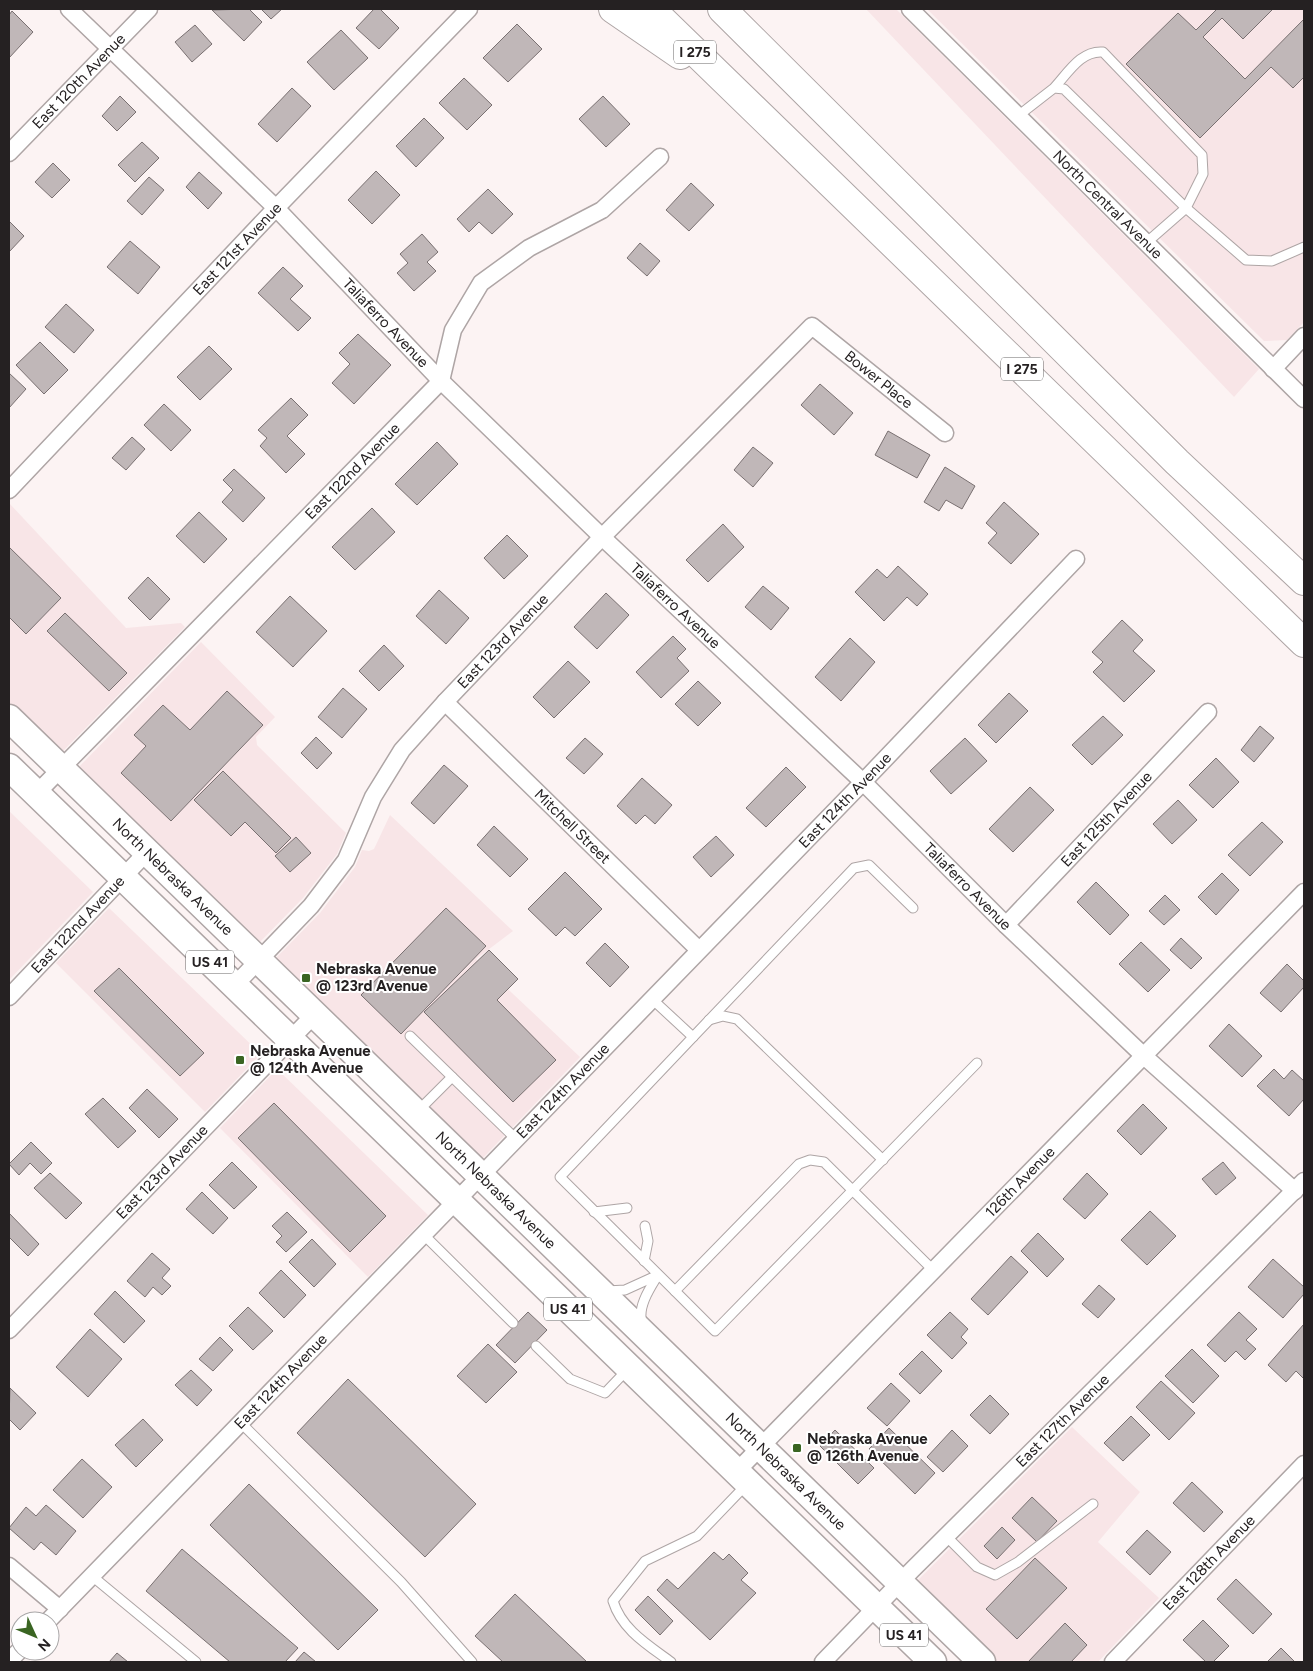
<svg xmlns="http://www.w3.org/2000/svg" width="1313" height="1671" font-family="Figtree,sans-serif">
<rect width="100%" height="100%" fill="#fcf3f3"/>
<g fill="#f8e5e7">
<polygon points="866,9 896,9 1259,369 1234,397"/>
<polygon points="927,9 1304,9 1304,322 1287,340 1264,341"/>
<polygon points="9,503 126,628 181,623 185,627 60,754 9,704"/>
<polygon points="201,642 275,717 256,737 257,745 346,833 337,854 303,898 257,945 76,770"/>
<polygon points="9,811 93,892 9,980"/>
<polygon points="390,815 513,931 476,959 580,1057 480,1161 273,961 320,913 355,867 362,850 369,851 374,849"/>
<polygon points="109,908 261,1054 205,1112 56,963"/>
<polygon points="277,1069 428,1215 368,1277 220,1128"/>
<polygon points="1072,1427 1140,1492 1098,1542 1159,1598 1098,1662 996,1662 915,1583"/>
</g>
<g fill="#c0b7b8" stroke="#797071">
<polygon points="249,9 262,22 244,41 212,10"/>
<polygon points="261,9 282,9 271,19"/>
<polygon points="374,9 380,9 399,28 379,49 356,28"/>
<polygon points="1217,9 1273,9 1243,39 1222,18 1203,37 1245,79 1304,19 1304,77 1293,88 1271,67 1200,138 1126,64 1178,13 1196,30"/>
<polygon points="12,11 33,32 9,58 9,15"/>
<polygon points="517,24 542,49 508,82 483,58"/>
<polygon points="195,25 212,44 192,62 175,42"/>
<polygon points="341,30 368,58 334,90 307,62"/>
<polygon points="464,78 492,105 467,130 439,103"/>
<polygon points="292,88 311,106 277,142 258,124"/>
<polygon points="120,96 136,112 117,131 102,116"/>
<polygon points="603,96 630,124 606,147 579,119"/>
<polygon points="424,118 444,138 416,167 396,146"/>
<polygon points="142,142 159,158 135,182 118,165"/>
<polygon points="53,163 70,180 52,198 35,182"/>
<polygon points="376,171 400,195 372,224 348,200"/>
<polygon points="199,172 222,193 208,209 186,187"/>
<polygon points="149,177 164,190 142,215 127,201"/>
<polygon points="691,183 714,205 689,231 666,210"/>
<polygon points="488,189 513,214 492,234 479,222 469,232 457,219"/>
<polygon points="9,221 24,236 9,252"/>
<polygon points="422,234 438,252 427,262 436,271 414,291 397,273 408,263 400,254"/>
<polygon points="130,241 160,267 138,294 107,267"/>
<polygon points="640,243 660,261 647,276 627,258"/>
<polygon points="283,267 303,286 290,299 311,318 298,331 258,293"/>
<polygon points="66,304 94,330 74,353 45,327"/>
<polygon points="358,334 391,365 354,404 332,383 350,364 339,353"/>
<polygon points="40,342 68,370 44,394 16,365"/>
<polygon points="209,346 232,369 200,400 177,377"/>
<polygon points="9,373 26,389 9,408"/>
<polygon points="820,384 853,413 834,435 801,405"/>
<polygon points="291,398 308,415 287,436 305,454 286,473 260,446 267,438 258,430"/>
<polygon points="164,404 191,430 171,451 144,425"/>
<polygon points="888,431 930,455 917,478 875,455"/>
<polygon points="132,437 145,449 126,470 112,458"/>
<polygon points="437,442 458,464 417,505 395,484"/>
<polygon points="753,447 773,463 753,487 734,470"/>
<polygon points="945,467 975,486 962,509 946,500 939,511 924,502"/>
<polygon points="234,469 265,498 243,522 222,502 233,490 223,480"/>
<polygon points="1004,502 1039,534 1011,564 988,543 997,533 986,523"/>
<polygon points="372,508 395,532 355,570 332,547"/>
<polygon points="199,512 227,539 204,563 176,536"/>
<polygon points="723,524 744,547 708,582 686,560"/>
<polygon points="507,535 528,556 504,579 484,558"/>
<polygon points="9,547 61,598 26,634 9,617"/>
<polygon points="898,566 928,594 917,606 907,597 884,621 855,592 877,569 887,578"/>
<polygon points="148,577 170,599 150,620 128,598"/>
<polygon points="763,586 789,608 771,630 745,607"/>
<polygon points="439,590 469,618 446,644 416,616"/>
<polygon points="606,593 629,615 597,649 574,627"/>
<polygon points="290,596 327,631 293,667 256,632"/>
<polygon points="65,613 127,673 109,691 47,631"/>
<polygon points="1122,620 1143,640 1133,651 1155,671 1124,702 1093,672 1103,662 1092,652"/>
<polygon points="673,636 686,649 677,658 689,671 661,698 636,672"/>
<polygon points="850,638 875,662 841,701 815,677"/>
<polygon points="384,645 404,666 379,691 359,671"/>
<polygon points="568,661 590,682 554,718 533,697"/>
<polygon points="698,681 721,703 698,726 675,704"/>
<polygon points="343,688 367,709 342,738 318,717"/>
<polygon points="227,691 263,725 171,821 121,773 146,746 134,735 163,705 190,730"/>
<polygon points="1009,693 1028,711 996,743 978,725"/>
<polygon points="1103,716 1123,735 1092,765 1072,745"/>
<polygon points="1260,726 1274,738 1254,762 1241,750"/>
<polygon points="316,737 332,753 317,769 301,753"/>
<polygon points="585,738 603,754 584,774 566,758"/>
<polygon points="965,738 987,761 951,794 930,771"/>
<polygon points="1216,758 1239,782 1213,808 1189,785"/>
<polygon points="444,765 468,786 434,824 411,803"/>
<polygon points="786,767 806,787 766,827 746,808"/>
<polygon points="223,771 291,838 276,853 245,822 231,836 194,800"/>
<polygon points="642,778 672,805 655,824 645,815 636,824 617,806"/>
<polygon points="1030,787 1054,810 1013,852 989,829"/>
<polygon points="1178,800 1197,820 1172,844 1153,824"/>
<polygon points="1262,822 1283,842 1250,876 1228,855"/>
<polygon points="494,826 528,859 510,877 477,845"/>
<polygon points="716,836 734,855 711,877 693,857"/>
<polygon points="296,837 311,853 290,872 275,856"/>
<polygon points="565,872 602,909 575,936 565,927 556,936 528,909"/>
<polygon points="1222,873 1239,890 1216,915 1198,897"/>
<polygon points="1096,882 1129,915 1110,935 1077,902"/>
<polygon points="1165,895 1180,910 1164,925 1149,911"/>
<polygon points="446,908 486,946 401,1034 361,995"/>
<polygon points="1181,938 1202,958 1191,969 1170,950"/>
<polygon points="1141,942 1170,970 1148,992 1119,964"/>
<polygon points="605,943 629,967 610,987 586,963"/>
<polygon points="489,950 518,979 497,1000 556,1060 513,1102 424,1012"/>
<polygon points="1287,964 1304,981 1304,987 1281,1012 1260,993"/>
<polygon points="119,968 204,1053 180,1076 94,991"/>
<polygon points="1229,1024 1262,1056 1242,1077 1209,1046"/>
<polygon points="1274,1069 1284,1079 1292,1070 1304,1081 1304,1099 1289,1116 1257,1086"/>
<polygon points="147,1089 178,1119 159,1138 129,1108"/>
<polygon points="103,1098 136,1131 118,1148 85,1114"/>
<polygon points="274,1103 386,1216 350,1252 238,1138"/>
<polygon points="1143,1104 1167,1128 1141,1155 1117,1131"/>
<polygon points="31,1142 52,1163 41,1174 30,1163 19,1175 9,1164"/>
<polygon points="232,1162 257,1187 234,1209 209,1185"/>
<polygon points="1223,1162 1236,1178 1216,1195 1202,1179"/>
<polygon points="50,1173 82,1203 66,1219 34,1188"/>
<polygon points="1087,1173 1108,1194 1085,1219 1063,1199"/>
<polygon points="202,1192 228,1218 213,1234 186,1209"/>
<polygon points="1150,1211 1176,1236 1147,1265 1121,1240"/>
<polygon points="287,1212 307,1232 286,1252 276,1242 282,1236 272,1226"/>
<polygon points="9,1213 39,1244 28,1256 9,1237"/>
<polygon points="1038,1233 1064,1259 1047,1277 1021,1251"/>
<polygon points="312,1239 336,1264 314,1287 289,1262"/>
<polygon points="152,1253 170,1269 162,1278 171,1286 162,1295 153,1287 145,1297 127,1281"/>
<polygon points="1011,1256 1028,1272 988,1315 971,1299"/>
<polygon points="1273,1259 1304,1287 1304,1294 1283,1318 1248,1287"/>
<polygon points="281,1270 306,1295 284,1318 259,1293"/>
<polygon points="1099,1285 1115,1299 1098,1318 1082,1304"/>
<polygon points="115,1291 145,1321 124,1343 94,1314"/>
<polygon points="248,1307 273,1331 253,1350 229,1326"/>
<polygon points="528,1312 547,1330 515,1363 496,1345"/>
<polygon points="950,1312 968,1329 961,1337 967,1343 952,1359 927,1335"/>
<polygon points="1239,1312 1257,1329 1246,1340 1256,1349 1245,1360 1236,1351 1225,1362 1207,1345"/>
<polygon points="1304,1324 1304,1379 1296,1371 1286,1382 1268,1365"/>
<polygon points="90,1329 122,1359 88,1397 56,1367"/>
<polygon points="220,1337 233,1350 213,1371 199,1359"/>
<polygon points="488,1344 517,1372 486,1403 457,1376"/>
<polygon points="1192,1349 1219,1376 1193,1403 1165,1376"/>
<polygon points="922,1351 942,1371 920,1394 899,1374"/>
<polygon points="191,1370 212,1390 197,1406 175,1385"/>
<polygon points="348,1379 476,1504 425,1557 297,1433"/>
<polygon points="1161,1381 1195,1413 1169,1440 1136,1407"/>
<polygon points="891,1383 910,1401 887,1426 867,1408"/>
<polygon points="10,1388 36,1413 20,1430 9,1419"/>
<polygon points="990,1395 1009,1414 990,1434 970,1415"/>
<polygon points="1131,1416 1150,1435 1123,1461 1104,1443"/>
<polygon points="143,1419 163,1440 136,1467 115,1445"/>
<polygon points="889,1428 935,1473 915,1494 869,1449"/>
<polygon points="835,1430 874,1468 858,1484 820,1446"/>
<polygon points="952,1430 968,1446 943,1472 927,1457"/>
<polygon points="82,1459 112,1487 83,1518 53,1490"/>
<polygon points="1192,1482 1223,1512 1204,1532 1173,1503"/>
<polygon points="249,1484 378,1610 338,1650 210,1525"/>
<polygon points="1032,1497 1057,1521 1037,1542 1012,1518"/>
<polygon points="46,1505 76,1531 56,1555 41,1542 34,1550 9,1528 26,1507 36,1516"/>
<polygon points="1002,1527 1015,1540 997,1559 984,1546"/>
<polygon points="1147,1530 1171,1552 1150,1575 1126,1552"/>
<polygon points="182,1549 298,1648 285,1662 230,1662 146,1591"/>
<polygon points="714,1552 723,1560 729,1554 748,1573 741,1580 756,1593 710,1640 657,1590 667,1579 678,1589"/>
<polygon points="1035,1558 1067,1588 1017,1639 986,1609"/>
<polygon points="1236,1579 1272,1614 1253,1634 1217,1599"/>
<polygon points="515,1594 587,1662 503,1662 475,1636"/>
<polygon points="648,1596 673,1621 660,1635 635,1610"/>
<polygon points="1203,1620 1229,1646 1213,1662 1206,1662 1183,1640"/>
<polygon points="1065,1623 1087,1645 1071,1662 1028,1662"/>
<polygon points="1281,1648 1295,1662 1267,1662"/>
<polygon points="304,1652 316,1662 295,1662"/>
<polygon points="117,1653 128,1662 109,1662"/>
</g>
<g fill="none" stroke-linecap="round" stroke-linejoin="round">
<g stroke="#aea5a5" stroke-width="11">
<g id="lane">
<path d="M1018 116 1054 88 1064 89 1186 208 1203 174 1202 155 1103 52C1081 50 1068 73 1054 88"/>
<polyline points="1146,243 1186,208 1246,260 1272,261 1304,247"/>
<polyline points="652,999 693,1037 560,1177 675,1291"/>
<polyline points="709,1020 723,1016 737,1019 883,1160"/>
<polyline points="410,1036 516,1139"/>
<polyline points="693,1037 854,868 869,865 913,908"/>
<polyline points="417,1112 452,1077"/>
<polyline points="594,1212 627,1208"/>
<polyline points="424,1235 513,1323"/>
<polyline points="644,1261 648,1241 645,1226"/>
<polyline points="934,1271 824,1162 810,1160 799,1164 675,1291 715,1331 977,1063"/>
<polyline points="607,1291 625,1290 658,1275"/>
<path d="M642 1323C637 1307 650 1288 658 1275"/>
<polyline points="536,1346 570,1379 605,1393 627,1370"/>
<polyline points="241,1423 401,1582 472,1662"/>
<polyline points="946,1536 977,1567 995,1575 1018,1562 1093,1504"/>
<polyline points="92,1576 196,1662"/>
<path d="M671 1662C648 1645 622 1630 613 1601L645 1561 697 1536 747 1484"/>
</g>
</g>
<g stroke="#aea5a5" stroke-width="19">
<g id="street">
<path id="s1" d="M69 9 276 208 441 381 602 537 863 782 1006 925 1145 1057 1295 1191"/>
<path id="s2" d="M910 9 1304 399"/>
<path id="s3" d="M9 153 149 9"/>
<polyline points="1273,369 1304,336"/>
<path id="s4" d="M9 490 276 208 469 9"/>
<path id="s5" d="M445 702 699 950"/>
<path id="s6" d="M36 794 441 381 453 330 481 283 529 248 602 210 660 157"/>
<path id="s7" d="M1006 925 1208 712"/>
<path id="s8" d="M234 986 311 906 346 860 373 797 402 750 445 702 602 537 812 326 945 433"/>
<path id="s9" d="M9 997 146 853"/>
<path id="s10" d="M9 1330 315 1014"/>
<path id="s11" d="M736 1472 1304 892"/>
<polyline points="9,1566 60,1609"/>
<path id="s12" d="M48 1621 863 782 1076 559"/>
<polyline points="9,1661 20,1650"/>
<path id="s13" d="M823 1662 912 1570 1304 1181"/>
<path id="s14" d="M1113 1662 1304 1464"/>
</g>
</g>
<g stroke="#aea5a5" stroke-width="29">
<g id="primary">
<path id="s15" d="M9 718 982 1662"/>
<polyline points="9,767 933,1662"/>
</g>
</g>
<g stroke="#aea5a5" stroke-width="30">
<g id="highway">
<polyline points="613,9 680,55"/>
<polyline points="651,9 1304,643"/>
<polyline points="722,9 1177,462 1304,581"/>
</g>
</g>
<use href="#lane" stroke="#fff" stroke-width="9"/>
<use href="#street" stroke="#fff" stroke-width="16"/>
<use href="#primary" stroke="#fff" stroke-width="26"/>
<use href="#highway" stroke="#fff" stroke-width="28"/>
</g>
<g fill="#3a6522" stroke="#fff" stroke-width="2">
<rect x="301" y="973" width="10" height="10" rx="2.5"/>
<rect x="235" y="1055" width="10" height="10" rx="2.5"/>
<rect x="792" y="1443" width="10" height="10" rx="2.5"/>
</g>
<g text-anchor="middle" dominant-baseline="central" stroke-width="4" stroke-linejoin="round" paint-order="stroke">
<g fill="#fff" stroke="#666464" stroke-width="1">
<rect x="674" y="40.5" width="42" height="23" rx="4"/>
<rect x="1001" y="357.5" width="42" height="23" rx="4"/>
<rect x="186" y="950.5" width="48" height="23" rx="4"/>
<rect x="544" y="1297.5" width="48" height="23" rx="4"/>
<rect x="880" y="1623.5" width="48" height="23" rx="4"/>
</g>
<g font-size="14" font-weight="bold" fill="#252122">
<text x="695" y="52">I 275</text>
<text x="1022" y="369">I 275</text>
<text x="210" y="962">US 41</text>
<text x="568" y="1309">US 41</text>
<text x="904" y="1635">US 41</text>
</g>
<g font-size="15" fill="#252122" stroke="#fff">
<text stroke="none"><textPath href="#s3" startOffset="100">East 120th Avenue</textPath></text>
<text stroke="none"><textPath href="#s2" startOffset="278">North Central Avenue</textPath></text>
<text stroke="none"><textPath href="#s4" startOffset="332">East 121st Avenue</textPath></text>
<text stroke="none"><textPath href="#s1" startOffset="446">Taliaferro Avenue</textPath></text>
<text stroke="none"><textPath href="#s8" startOffset="968">Bower Place</textPath></text>
<text stroke="none"><textPath href="#s6" startOffset="452">East 122nd Avenue</textPath></text>
<text stroke="none"><textPath href="#s1" startOffset="851">Taliaferro Avenue</textPath></text>
<text stroke="none"><textPath href="#s8" startOffset="441">East 123rd Avenue</textPath></text>
<text stroke="none"><textPath href="#s12" startOffset="1144">East 124th Avenue</textPath></text>
<text stroke="none"><textPath href="#s7" startOffset="146">East 125th Avenue</textPath></text>
<text stroke="none"><textPath href="#s5" startOffset="178">Mitchell Street</textPath></text>
<text stroke="none"><textPath href="#s15" startOffset="228">North Nebraska Avenue</textPath></text>
<text stroke="none"><textPath href="#s1" startOffset="1256">Taliaferro Avenue</textPath></text>
<text stroke="none"><textPath href="#s9" startOffset="100">East 122nd Avenue</textPath></text>
<text stroke="none"><textPath href="#s12" startOffset="739">East 124th Avenue</textPath></text>
<text stroke="none"><textPath href="#s10" startOffset="220">East 123rd Avenue</textPath></text>
<text stroke="none"><textPath href="#s11" startOffset="406">126th Avenue</textPath></text>
<text stroke="none"><textPath href="#s15" startOffset="678">North Nebraska Avenue</textPath></text>
<text stroke="none"><textPath href="#s12" startOffset="334">East 124th Avenue</textPath></text>
<text stroke="none"><textPath href="#s13" startOffset="340">East 127th Avenue</textPath></text>
<text stroke="none"><textPath href="#s15" startOffset="1082">North Nebraska Avenue</textPath></text>
<text stroke="none"><textPath href="#s14" startOffset="138">East 128th Avenue</textPath></text>
</g>
<g font-size="15" font-weight="bold" fill="#252122" stroke="#fff" text-anchor="start">
<text x="316" y="969">Nebraska Avenue<tspan x="316" dy="17">@ 123rd Avenue</tspan></text>
<text x="250" y="1051">Nebraska Avenue<tspan x="250" dy="17">@ 124th Avenue</tspan></text>
<text x="807" y="1439">Nebraska Avenue<tspan x="807" dy="17">@ 126th Avenue</tspan></text>
</g>
</g>
<rect width="1313" height="1671" fill="none" stroke="#252122" stroke-width="20"/>
<g transform="translate(35 1636) rotate(134)"><circle r="24" fill="#ffffff" stroke="#a8a6a7"/>
<path d="M0-4L9 19L0 12L-9 19Z" fill="#3a6522"/>
<text y="-8" font-size="14" font-weight="bold" text-anchor="middle" fill="#252122">N</text>
</g>
</svg>
